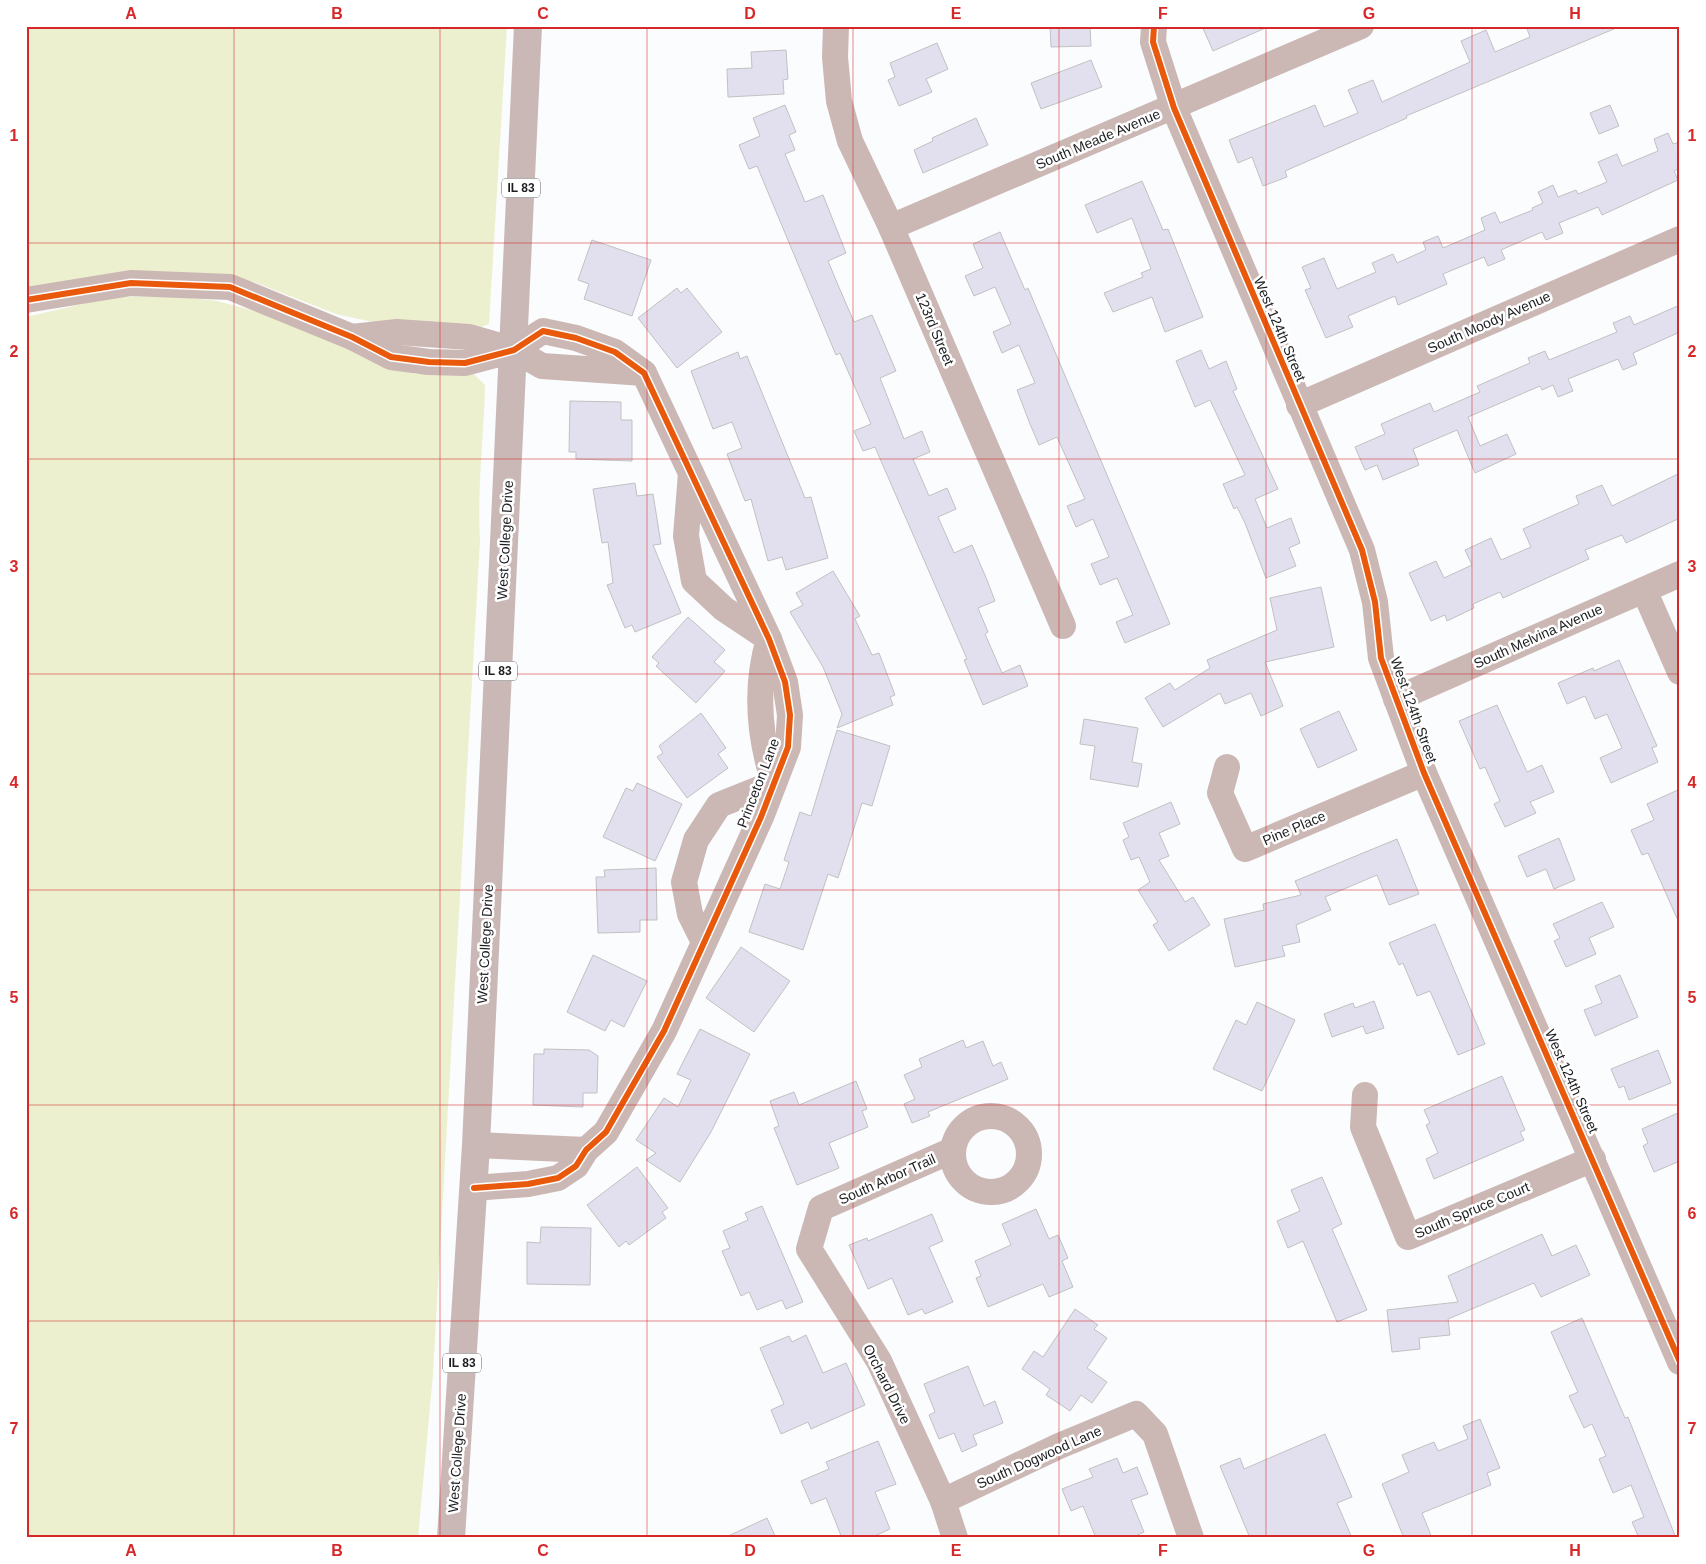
<svg xmlns="http://www.w3.org/2000/svg" width="1706" height="1564" font-family="Arial,sans-serif">
<rect width="100%" height="100%" fill="#fbfcfe"/>
<g fill="#ecf0cf">
<polygon points="26,26 507,26 489,324 473,330 382,324 336,314 254,282 185,273 26,290"/>
<path d="M163 295 217 301 281 318 342 343 383 367 416 374H474L485 385C484 437 477 488 480 540L433 1374 418 1538H26V317L108 298Z"/>
</g>
<g fill="#e2e0ee" stroke="#c1c1c3">
<polygon points="1050,26 1090,26 1091,46 1051,47"/>
<polygon points="1202,26 1270,26 1213,51"/>
<polygon points="1526,26 1621,26 1406,116 1407,118 1285,171 1287,177 1263,186 1252,157 1238,163 1229,140 1315,105 1324,127 1358,113 1348,90 1373,80 1382,102 1470,62 1461,41 1486,30 1495,52 1530,37"/>
<polygon points="937,43 948,69 926,79 932,92 899,106 888,80 895,77 890,63"/>
<polygon points="786,50 788,79 783,80 784,94 728,97 727,69 752,68 751,52"/>
<polygon points="1091,60 1102,87 1041,109 1031,83"/>
<polygon points="785,105 796,132 789,135 795,150 785,154 805,202 823,195 846,253 828,261 838,285 854,322 872,315 896,371 880,378 904,439 922,431 930,452 913,459 929,496 947,488 956,509 938,517 954,553 972,545 987,580 995,601 978,608 988,632 985,634 1002,673 1020,665 1028,686 983,705 964,660 967,659 875,447 863,451 854,431 871,424 840,353 836,355 757,166 749,169 739,145 760,136 753,118"/>
<polygon points="1610,105 1619,126 1599,134 1590,113"/>
<polygon points="976,118 988,145 923,173 914,150 933,141 932,138"/>
<polygon points="1668,133 1673,144 1680,142 1680,168 1674,171 1678,180 1602,215 1598,207 1559,223 1563,233 1546,240 1542,232 1501,250 1505,259 1488,266 1484,257 1443,274 1447,284 1398,305 1395,296 1348,316 1353,327 1326,338 1305,290 1311,288 1302,267 1324,258 1337,289 1376,272 1372,263 1393,254 1397,263 1426,250 1423,242 1438,236 1443,248 1485,230 1481,218 1495,212 1500,223 1533,210 1532,208 1543,203 1538,192 1553,185 1558,197 1576,190 1578,194 1607,182 1598,162 1617,154 1622,166 1658,151 1654,139"/>
<polygon points="1142,181 1163,230 1168,229 1203,317 1165,332 1152,297 1113,312 1104,293 1143,277 1141,273 1151,269 1132,218 1097,233 1085,205"/>
<polygon points="1000,232 1025,290 1028,288 1170,624 1125,643 1116,622 1133,615 1117,578 1100,585 1091,564 1109,557 1093,519 1076,527 1067,506 1085,499 1057,437 1039,445 1030,424 1017,390 1035,383 1019,345 1002,353 993,332 1011,324 995,287 974,296 965,276 983,268 973,244"/>
<polygon points="592,240 651,260 632,316 584,299 589,284 578,280"/>
<polygon points="677,288 681,293 687,288 722,332 677,368 638,318"/>
<polygon points="1680,305 1680,332 1633,353 1637,364 1623,370 1618,359 1568,379 1573,391 1558,397 1553,385 1542,390 1540,386 1468,417 1480,446 1507,434 1516,454 1475,473 1457,430 1413,449 1419,465 1383,480 1377,465 1365,470 1355,447 1385,434 1381,424 1430,403 1434,412 1480,392 1477,386 1530,363 1528,358 1545,351 1549,360 1617,332 1613,323 1630,316 1634,325"/>
<polygon points="1201,350 1209,369 1226,361 1237,389 1233,391 1278,489 1255,499 1267,528 1291,518 1300,543 1289,548 1296,566 1266,578 1245,523 1237,507 1234,509 1223,484 1245,475 1210,400 1195,407 1176,361"/>
<polygon points="738,352 740,359 747,356 805,498 811,497 828,558 786,570 782,557 768,561 751,499 745,501 727,454 742,448 732,422 713,429 691,371"/>
<polygon points="570,401 621,402 621,420 632,420 632,461 576,459 576,452 569,452"/>
<polygon points="1680,473 1680,518 1626,543 1622,535 1585,550 1589,559 1503,598 1500,592 1473,604 1474,608 1447,621 1445,615 1431,621 1409,573 1436,561 1444,578 1472,565 1465,550 1491,538 1501,560 1531,547 1523,529 1579,504 1576,496 1602,485 1612,506"/>
<polygon points="635,483 637,496 653,494 661,544 653,545 681,613 635,632 632,625 625,628 607,585 613,583 608,542 602,543 593,489"/>
<polygon points="833,571 860,616 855,619 872,655 879,653 895,695 890,697 893,705 837,728 842,714 823,667 790,612 803,605 796,593"/>
<polygon points="1321,587 1334,647 1265,662 1283,706 1261,716 1251,693 1225,704 1220,693 1163,727 1145,698 1170,683 1175,690 1210,668 1207,660 1277,630 1270,598"/>
<polygon points="688,617 725,650 714,662 725,671 696,703 656,666 659,663 652,657"/>
<polygon points="1619,660 1657,746 1652,748 1658,762 1611,783 1600,758 1622,748 1607,714 1595,719 1585,696 1567,704 1558,683 1593,668 1594,671"/>
<polygon points="1497,705 1527,772 1542,765 1554,792 1530,802 1536,813 1505,827 1494,804 1500,801 1485,767 1480,769 1459,721"/>
<polygon points="1339,711 1357,750 1318,768 1300,729"/>
<polygon points="701,713 726,748 718,754 728,768 687,798 657,757 663,753 659,746"/>
<polygon points="1084,719 1138,728 1132,762 1142,764 1138,787 1090,779 1095,746 1080,744"/>
<polygon points="837,730 890,746 872,806 862,803 838,878 828,874 803,950 749,932 765,884 780,889 789,862 784,860 800,812 811,816"/>
<polygon points="637,783 682,804 655,861 603,837 626,788 633,791"/>
<polygon points="1680,789 1680,925 1648,853 1642,855 1631,830 1654,820 1647,804"/>
<polygon points="1171,802 1180,824 1159,833 1169,856 1159,860 1185,902 1193,897 1210,925 1169,951 1153,925 1158,922 1138,890 1150,882 1139,857 1131,860 1123,840 1129,837 1123,823"/>
<polygon points="1559,838 1575,880 1554,889 1546,869 1527,877 1518,856"/>
<polygon points="1397,839 1419,894 1389,905 1377,875 1325,897 1331,910 1296,925 1300,942 1282,946 1285,956 1235,967 1224,919 1264,910 1263,904 1301,895 1295,881"/>
<polygon points="656,868 657,920 640,920 640,932 598,933 596,877 605,877 604,870"/>
<polygon points="1602,902 1614,927 1589,938 1596,954 1566,967 1554,941 1560,938 1553,924"/>
<polygon points="1435,924 1485,1044 1458,1055 1430,991 1417,996 1403,963 1399,965 1389,943"/>
<polygon points="741,947 790,981 754,1032 706,998"/>
<polygon points="593,955 647,981 624,1027 611,1020 605,1031 567,1012"/>
<polygon points="1620,975 1638,1017 1595,1036 1584,1010 1602,1003 1595,986"/>
<polygon points="1374,1001 1384,1028 1366,1034 1363,1026 1332,1037 1324,1014 1353,1003 1355,1008"/>
<polygon points="1257,1002 1295,1020 1262,1091 1213,1069 1236,1020 1246,1025"/>
<polygon points="700,1029 750,1054 711,1132 680,1182 646,1160 656,1153 636,1140 664,1098 678,1107 691,1080 677,1074"/>
<polygon points="963,1040 966,1048 983,1041 993,1066 1001,1062 1008,1079 928,1112 930,1116 912,1123 904,1104 915,1099 904,1075 922,1067 919,1059"/>
<polygon points="544,1049 589,1050 598,1056 597,1093 583,1093 583,1107 533,1105 534,1054 544,1054"/>
<polygon points="1658,1050 1671,1083 1629,1100 1624,1086 1619,1088 1611,1069"/>
<polygon points="1502,1076 1525,1130 1520,1132 1524,1140 1434,1179 1426,1159 1438,1153 1426,1125 1430,1123 1424,1110"/>
<polygon points="856,1081 867,1109 862,1111 868,1127 829,1143 839,1168 797,1185 774,1128 779,1126 770,1101 794,1092 799,1105"/>
<polygon points="1680,1112 1680,1161 1654,1172 1643,1146 1648,1143 1642,1129"/>
<polygon points="637,1167 668,1208 662,1212 666,1218 629,1245 626,1241 619,1247 587,1205"/>
<polygon points="1322,1177 1342,1224 1332,1229 1367,1310 1337,1322 1303,1241 1288,1248 1277,1221 1300,1211 1291,1190"/>
<polygon points="762,1206 803,1302 786,1309 782,1300 757,1310 749,1292 741,1296 722,1251 730,1248 723,1231 748,1220 745,1213"/>
<polygon points="1036,1209 1049,1239 1058,1235 1068,1258 1062,1261 1073,1287 1049,1297 1043,1284 988,1307 976,1278 981,1276 975,1261 1011,1245 1002,1224"/>
<polygon points="932,1214 943,1241 929,1247 953,1302 925,1314 922,1309 908,1315 892,1278 868,1289 849,1245 867,1238 868,1241"/>
<polygon points="541,1227 591,1228 590,1285 527,1284 527,1242 540,1243"/>
<polygon points="1542,1234 1552,1256 1576,1245 1590,1275 1541,1297 1534,1283 1448,1319 1450,1335 1419,1338 1420,1349 1392,1352 1387,1310 1458,1302 1448,1276"/>
<polygon points="1075,1309 1098,1325 1094,1329 1107,1338 1087,1368 1107,1382 1092,1403 1081,1395 1070,1411 1046,1395 1050,1389 1022,1369 1034,1351 1043,1357"/>
<polygon points="1582,1318 1625,1418 1628,1417 1676,1538 1639,1538 1632,1522 1644,1517 1631,1485 1613,1493 1599,1459 1606,1456 1592,1424 1584,1428 1569,1396 1578,1392 1551,1332"/>
<polygon points="806,1335 823,1373 846,1363 865,1405 811,1429 808,1422 781,1434 771,1410 784,1404 760,1348 789,1336 792,1342"/>
<polygon points="968,1366 984,1406 995,1401 1003,1423 973,1435 977,1445 962,1452 954,1433 939,1439 929,1415 935,1412 924,1384"/>
<polygon points="1480,1419 1500,1468 1487,1473 1491,1485 1422,1513 1432,1538 1404,1538 1382,1484 1409,1472 1402,1455 1434,1442 1438,1451 1468,1439 1463,1426"/>
<polygon points="1325,1434 1352,1497 1337,1503 1352,1538 1250,1538 1220,1466 1240,1458 1244,1469"/>
<polygon points="878,1441 896,1484 875,1492 890,1529 870,1538 842,1538 826,1498 811,1504 801,1481 829,1469 826,1462"/>
<polygon points="1117,1458 1123,1473 1137,1467 1148,1494 1131,1500 1144,1532 1131,1538 1096,1538 1083,1506 1071,1511 1062,1489 1093,1477 1089,1469"/>
<polygon points="767,1518 776,1538 724,1538"/>
</g>
<g fill="none" stroke-linecap="round" stroke-linejoin="round">
<g stroke="#cbb7b4" stroke-width="26">
<polyline points="836,26 835,57 839,101 850,141 891,227 1063,626"/>
<polyline points="1154,26 1153,42 1174,108 1362,550 1375,602 1381,658 1424,773 1680,1362"/>
<polyline points="891,227 1361,26"/>
<polyline points="26,300 131,283 230,287 352,337 391,357 429,362 465,363 514,350 543,331 576,338 615,352 644,373 769,639 785,682 790,715 788,747 761,817 664,1031 606,1132 586,1150 576,1166 558,1178 528,1184 474,1188"/>
<polyline points="352,337 397,332 469,337 514,350 542,366 644,373"/>
<polyline points="1299,405 1680,239"/>
<path d="M691 473 686 536 694 581 724 609 769 639C755 686 759 736 774 783L719 805 696 840 684 882 690 914 703 940"/>
<polyline points="1644,590 1680,672"/>
<polyline points="1396,699 1680,574"/>
<polyline points="1227,767 1220,793 1245,849 1424,773"/>
<polyline points="1365,1095 1363,1127 1408,1237 1593,1159"/>
<circle cx="991" cy="1154" r="38"/>
<polyline points="476,1145 586,1150"/>
<polyline points="953,1150 821,1208 809,1249 879,1361 943,1501 955,1538"/>
<polyline points="943,1501 1059,1446 1136,1414 1155,1434 1191,1538"/>
</g>
<polyline stroke="#cab8b7" stroke-width="28" points="451,1538 476,1145 528,26"/>
<g stroke="#fff" stroke-width="9">
<g id="cycleway">
<polyline points="1154,26 1153,42 1174,108 1362,550 1375,602 1381,658 1424,773 1680,1362"/>
<polyline points="26,300 131,283 230,287 352,337 391,357 429,362 465,363 514,350 543,331 576,338 615,352 644,373 769,639 785,682 790,715 788,747 761,817 664,1031 606,1132 586,1150 576,1166 558,1178 528,1184 474,1188"/>
</g>
</g>
<use href="#cycleway" stroke="#e8590c" stroke-width="6"/>
</g>
<path fill="none" stroke="#d62828" stroke-width="1" stroke-opacity="0.55" d="M234 26V1538M440 26V1538M647 26V1538M853 26V1538M1059 26V1538M1266 26V1538M1472 26V1538M26 243H1680M26 459H1680M26 674H1680M26 890H1680M26 1105H1680M26 1321H1680"/>
<g text-anchor="middle" dominant-baseline="central" stroke-width="5" stroke-linejoin="round" paint-order="stroke">
<g fill="#fff" stroke="#606163" stroke-width="1">
<rect x="502" y="178.5" width="38" height="19" rx="4"/>
<rect x="479" y="661.5" width="38" height="19" rx="4"/>
<rect x="443" y="1353.5" width="38" height="19" rx="4"/>
</g>
<g font-size="12" font-weight="bold" fill="#1c1d20">
<text x="521" y="188">IL 83</text>
<text x="498" y="671">IL 83</text>
<text x="462" y="1363">IL 83</text>
</g>
<g font-size="14" fill="#1c1d20" stroke="#fff">
<text transform="translate(1098 139) rotate(-23)">South Meade Avenue</text>
<text transform="translate(1489 322) rotate(-24)">South Moody Avenue</text>
<text transform="translate(935 329) rotate(67)">123rd Street</text>
<text transform="translate(1280 329) rotate(67)">West 124th Street</text>
<text transform="translate(505 540) rotate(-87)">West College Drive</text>
<text transform="translate(1538 636) rotate(-24)">South Melvina Avenue</text>
<text transform="translate(1414 710) rotate(70)">West 124th Street</text>
<text transform="translate(758 783) rotate(-69)">Princeton Lane</text>
<text transform="translate(1294 828) rotate(-23)">Pine Place</text>
<text transform="translate(485 944) rotate(-87)">West College Drive</text>
<text transform="translate(1572 1081) rotate(66)">West 124th Street</text>
<text transform="translate(887 1179) rotate(-24)">South Arbor Trail</text>
<text transform="translate(1472 1210) rotate(-23)">South Spruce Court</text>
<text transform="translate(887 1384) rotate(63)">Orchard Drive</text>
<text transform="translate(457 1453) rotate(-86)">West College Drive</text>
<text transform="translate(1039 1457) rotate(-24)">South Dogwood Lane</text>
</g>
</g>
<rect width="1706" height="1564" fill="none" stroke="#ffffff" stroke-width="55"/>
<rect x="28" y="28" width="1650" height="1508" fill="none" stroke="#d62828" stroke-width="2"/>
<g font-size="16" text-anchor="middle" font-weight="bold" fill="#d62828">
<text x="131" y="19">A</text>
<text x="337" y="19">B</text>
<text x="543" y="19">C</text>
<text x="750" y="19">D</text>
<text x="956" y="19">E</text>
<text x="1163" y="19">F</text>
<text x="1369" y="19">G</text>
<text x="1575" y="19">H</text>
<text x="14" y="141">1</text>
<text x="1692" y="141">1</text>
<text x="14" y="357">2</text>
<text x="1692" y="357">2</text>
<text x="14" y="572">3</text>
<text x="1692" y="572">3</text>
<text x="14" y="788">4</text>
<text x="1692" y="788">4</text>
<text x="14" y="1003">5</text>
<text x="1692" y="1003">5</text>
<text x="14" y="1219">6</text>
<text x="1692" y="1219">6</text>
<text x="14" y="1434">7</text>
<text x="1692" y="1434">7</text>
<text x="131" y="1556">A</text>
<text x="337" y="1556">B</text>
<text x="543" y="1556">C</text>
<text x="750" y="1556">D</text>
<text x="956" y="1556">E</text>
<text x="1163" y="1556">F</text>
<text x="1369" y="1556">G</text>
<text x="1575" y="1556">H</text>
</g>
</svg>
